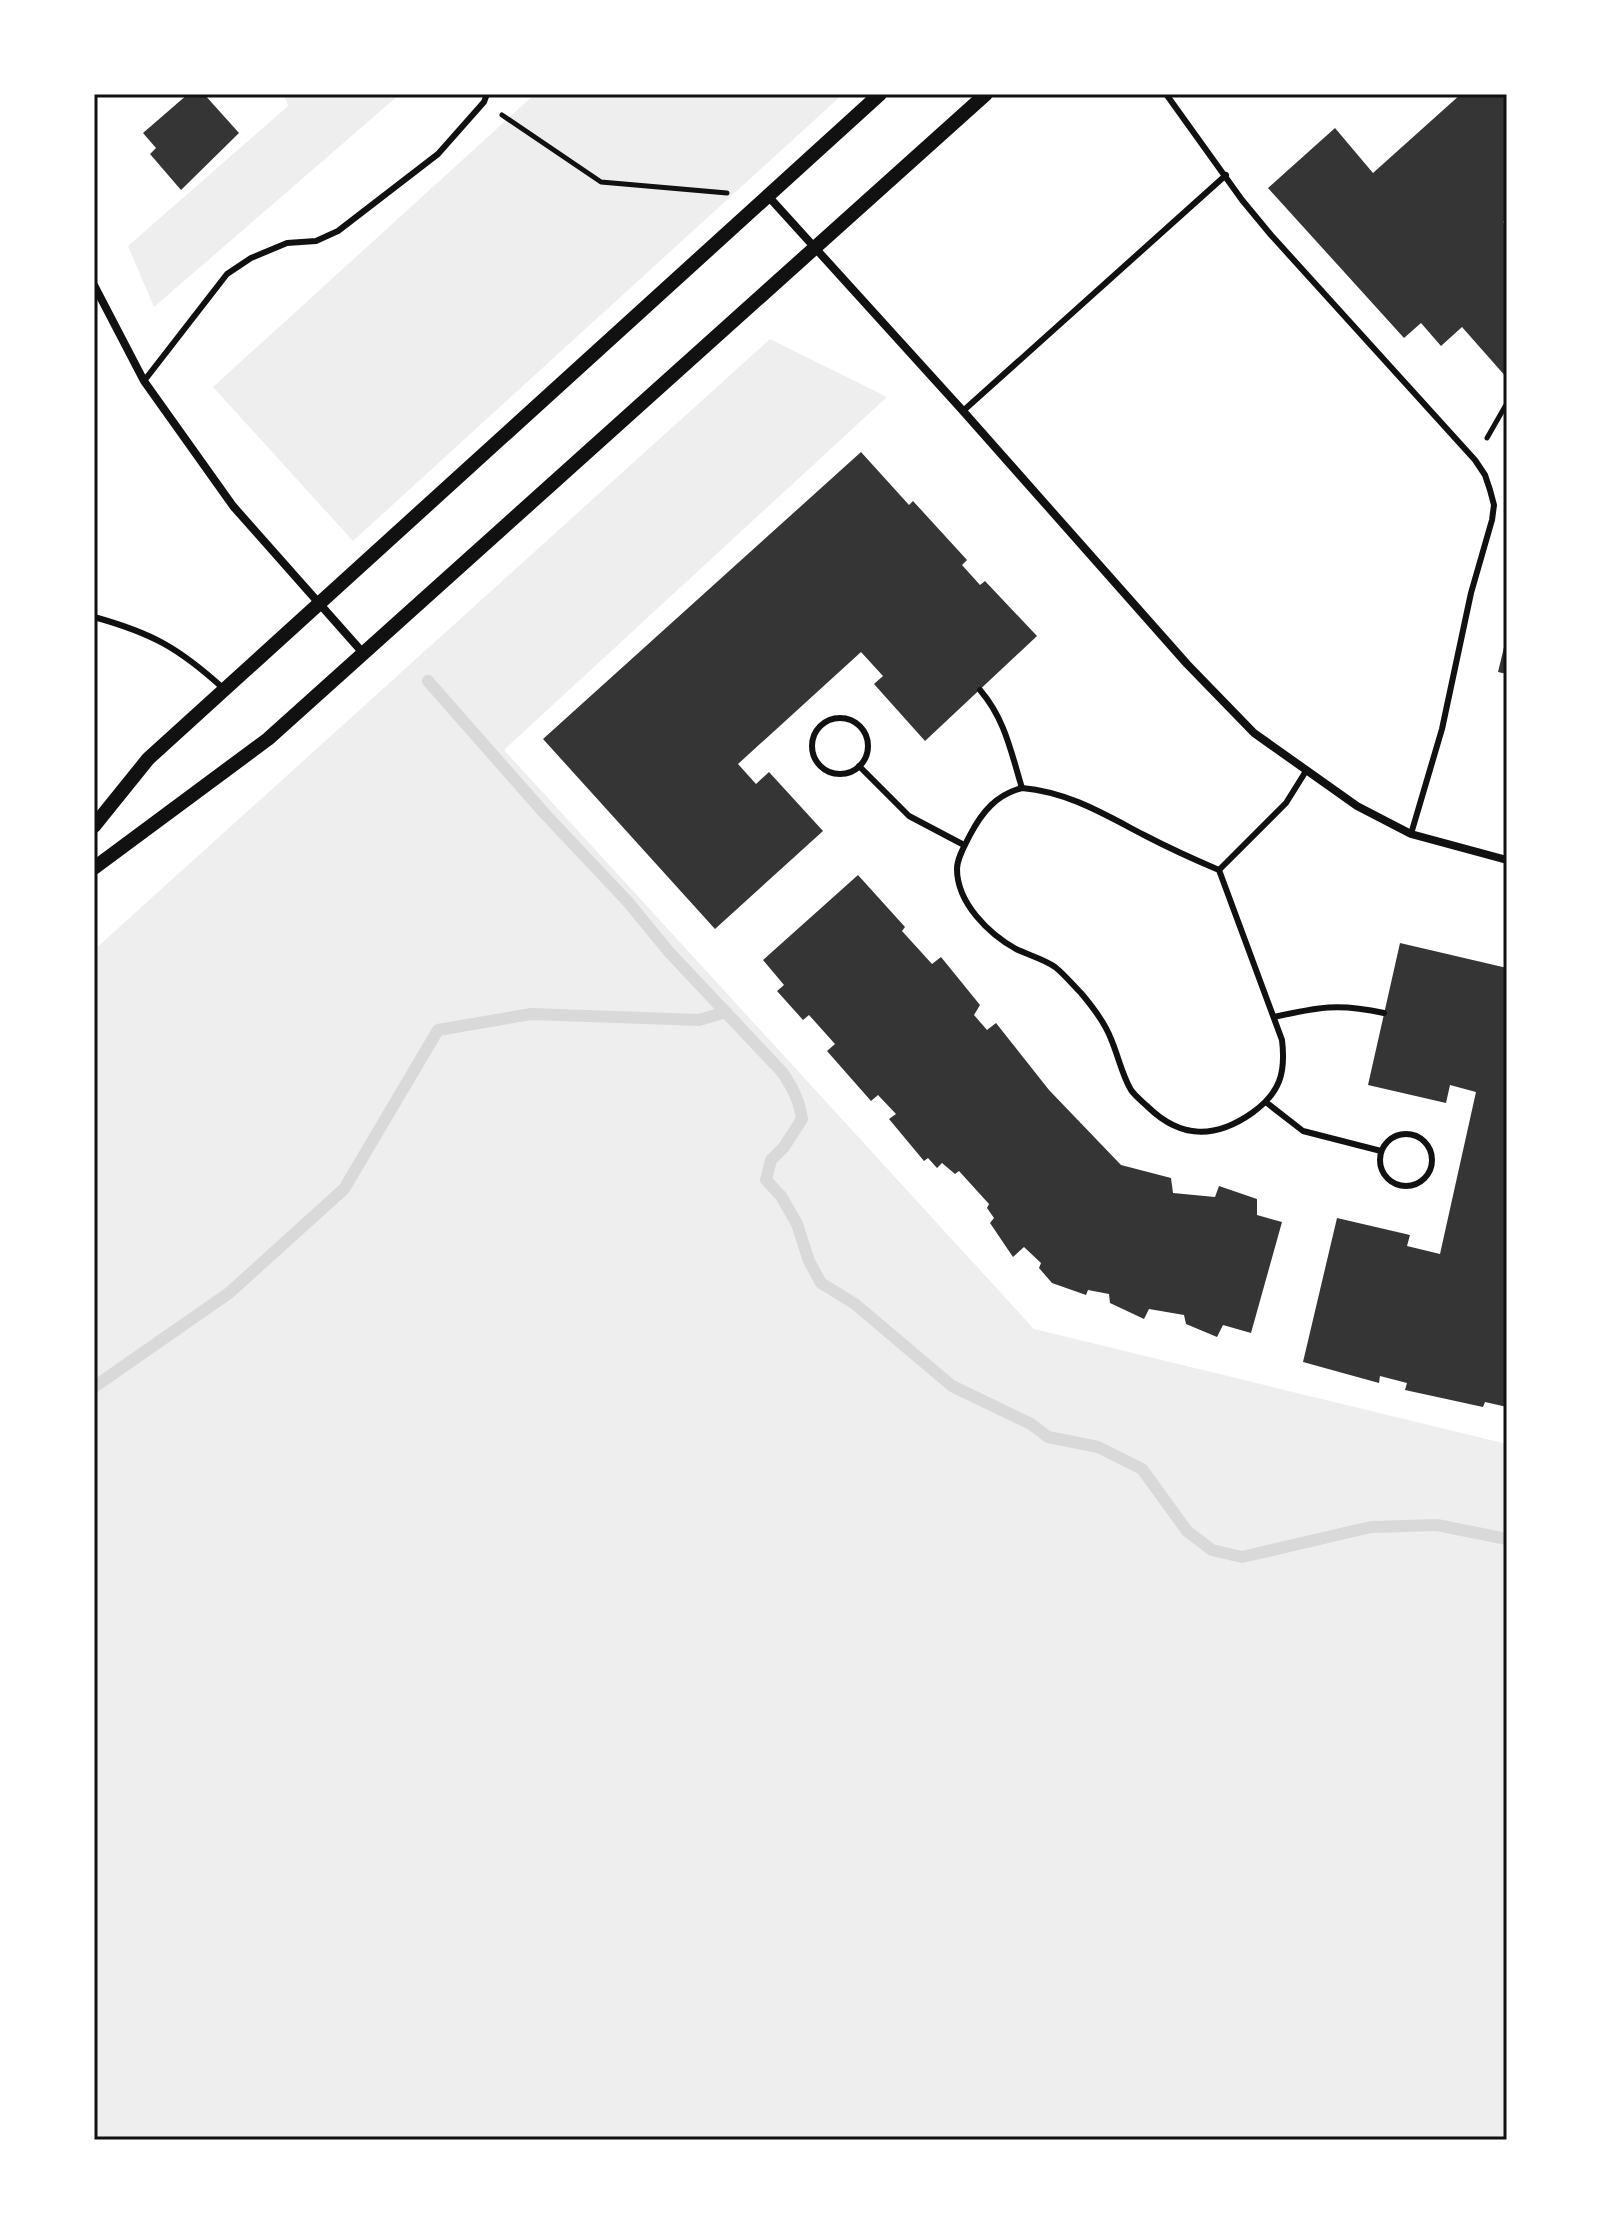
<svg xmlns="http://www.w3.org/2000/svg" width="1601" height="2234" font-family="'Roboto Condensed',sans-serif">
<rect width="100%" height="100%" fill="#fff"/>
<g fill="#eee">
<polygon points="284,94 400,94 154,307 128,246 288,106"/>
<polygon points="535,94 843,94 353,541 213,387"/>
<polygon points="770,339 887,397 504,750 1034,1329 1507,1444 1507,2140 94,2140 94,950"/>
</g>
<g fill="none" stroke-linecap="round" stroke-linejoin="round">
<g stroke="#d9d9d9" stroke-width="12">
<path d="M428 681 545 814 628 902 669 952 782 1072C793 1088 799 1100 802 1119L784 1147 771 1160 766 1180 781 1196 797 1224 809 1261 821 1283 855 1304 952 1386 1031 1424 1048 1437 1098 1447 1142 1469 1187 1531 1212 1550 1242 1557 1371 1527 1437 1525 1507 1539"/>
<polyline points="94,1387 229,1293 344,1189 438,1030 531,1014 699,1020 726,1012"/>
</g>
</g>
<g fill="#353535">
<polygon points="188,94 204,94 239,133 181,190 150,154 156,148 143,133"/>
<polygon points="1461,94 1471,94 1474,97 1477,94 1507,94 1507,219 1503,222 1507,225 1507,378 1462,327 1441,346 1421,323 1404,338 1268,188 1335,128 1373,173"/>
<polygon points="861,452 909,505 913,501 967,560 962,565 980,585 985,581 1037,636 925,741 874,684 883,676 861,652 738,764 756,784 769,772 823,831 715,929 543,739"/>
<polygon points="1506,639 1507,639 1507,674 1498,672"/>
<polygon points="858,875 905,927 902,931 932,964 941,957 980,1005 974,1015 987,1030 996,1023 1049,1090 1121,1165 1171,1178 1173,1193 1215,1197 1219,1186 1257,1199 1257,1215 1282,1222 1251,1333 1223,1325 1217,1337 1186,1324 1184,1315 1149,1309 1144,1319 1110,1303 1109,1294 1088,1290 1086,1295 1052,1283 1039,1268 1041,1263 1024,1247 1013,1257 990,1223 994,1218 987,1208 989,1204 959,1171 955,1174 942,1163 937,1168 928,1158 924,1161 889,1119 896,1114 878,1095 871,1101 827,1051 835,1044 809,1015 803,1020 777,991 784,985 763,960"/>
<polygon points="1400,943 1507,968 1507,1407 1485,1402 1483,1407 1405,1390 1407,1383 1380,1376 1379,1383 1303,1362 1337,1218 1410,1235 1407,1246 1440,1254 1476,1092 1450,1085 1446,1103 1368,1085"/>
</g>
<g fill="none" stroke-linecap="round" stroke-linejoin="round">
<g stroke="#111" stroke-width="5">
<polyline points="502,115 601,182 727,193"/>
<polyline points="1487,438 1507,403"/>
</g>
<g stroke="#111" stroke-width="6">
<polyline points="1166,94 1242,200 1271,235 1475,460 1485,475 1490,490 1494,505 1492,520 1471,593 1442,729 1411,834"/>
<polyline points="144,381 227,274 251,258 287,243 316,241 338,231 438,154 484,102 487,94"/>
<polyline points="963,411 1226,175"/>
<path d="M94 617C152 633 179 648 224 689"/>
<path d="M980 690C1005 719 1011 752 1022 788"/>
<circle cx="840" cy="746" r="28"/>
<polyline points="859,766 909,816 964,845"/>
<path d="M1022 788C1068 792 1104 814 1144 835 1169 848 1193 859 1219 870L1282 1040C1286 1073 1280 1093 1252 1113 1215 1139 1181 1139 1148 1107 1143 1102 1135 1096 1131 1090 1122 1075 1118 1055 1111 1039 1105 1023 1092 1006 1081 993 1073 985 1064 974 1055 967 1044 959 1028 955 1016 949 989 934 957 903 957 869 957 858 965 845 970 835 982 812 996 795 1022 788Z"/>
<polyline points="1219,870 1286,803 1306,771"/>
<path d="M1274 1017C1319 1007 1338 1003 1384 1013"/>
<polyline points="1267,1103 1303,1131 1381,1151"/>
<circle cx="1406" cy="1160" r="26"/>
</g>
<g stroke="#111" stroke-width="8">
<polyline points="768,196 963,411 1187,664 1254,733 1357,806 1411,834 1507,860"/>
<polyline points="94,285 144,381 233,506 364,654"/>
</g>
<g stroke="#111" stroke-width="14">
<polyline points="94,826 148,759 880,94"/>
<polyline points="94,868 268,739 986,94"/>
</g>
</g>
<rect width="1601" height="2234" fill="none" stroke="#ffffff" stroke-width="192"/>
<rect x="96" y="96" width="1409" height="2042" fill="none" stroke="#111" stroke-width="3"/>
</svg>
